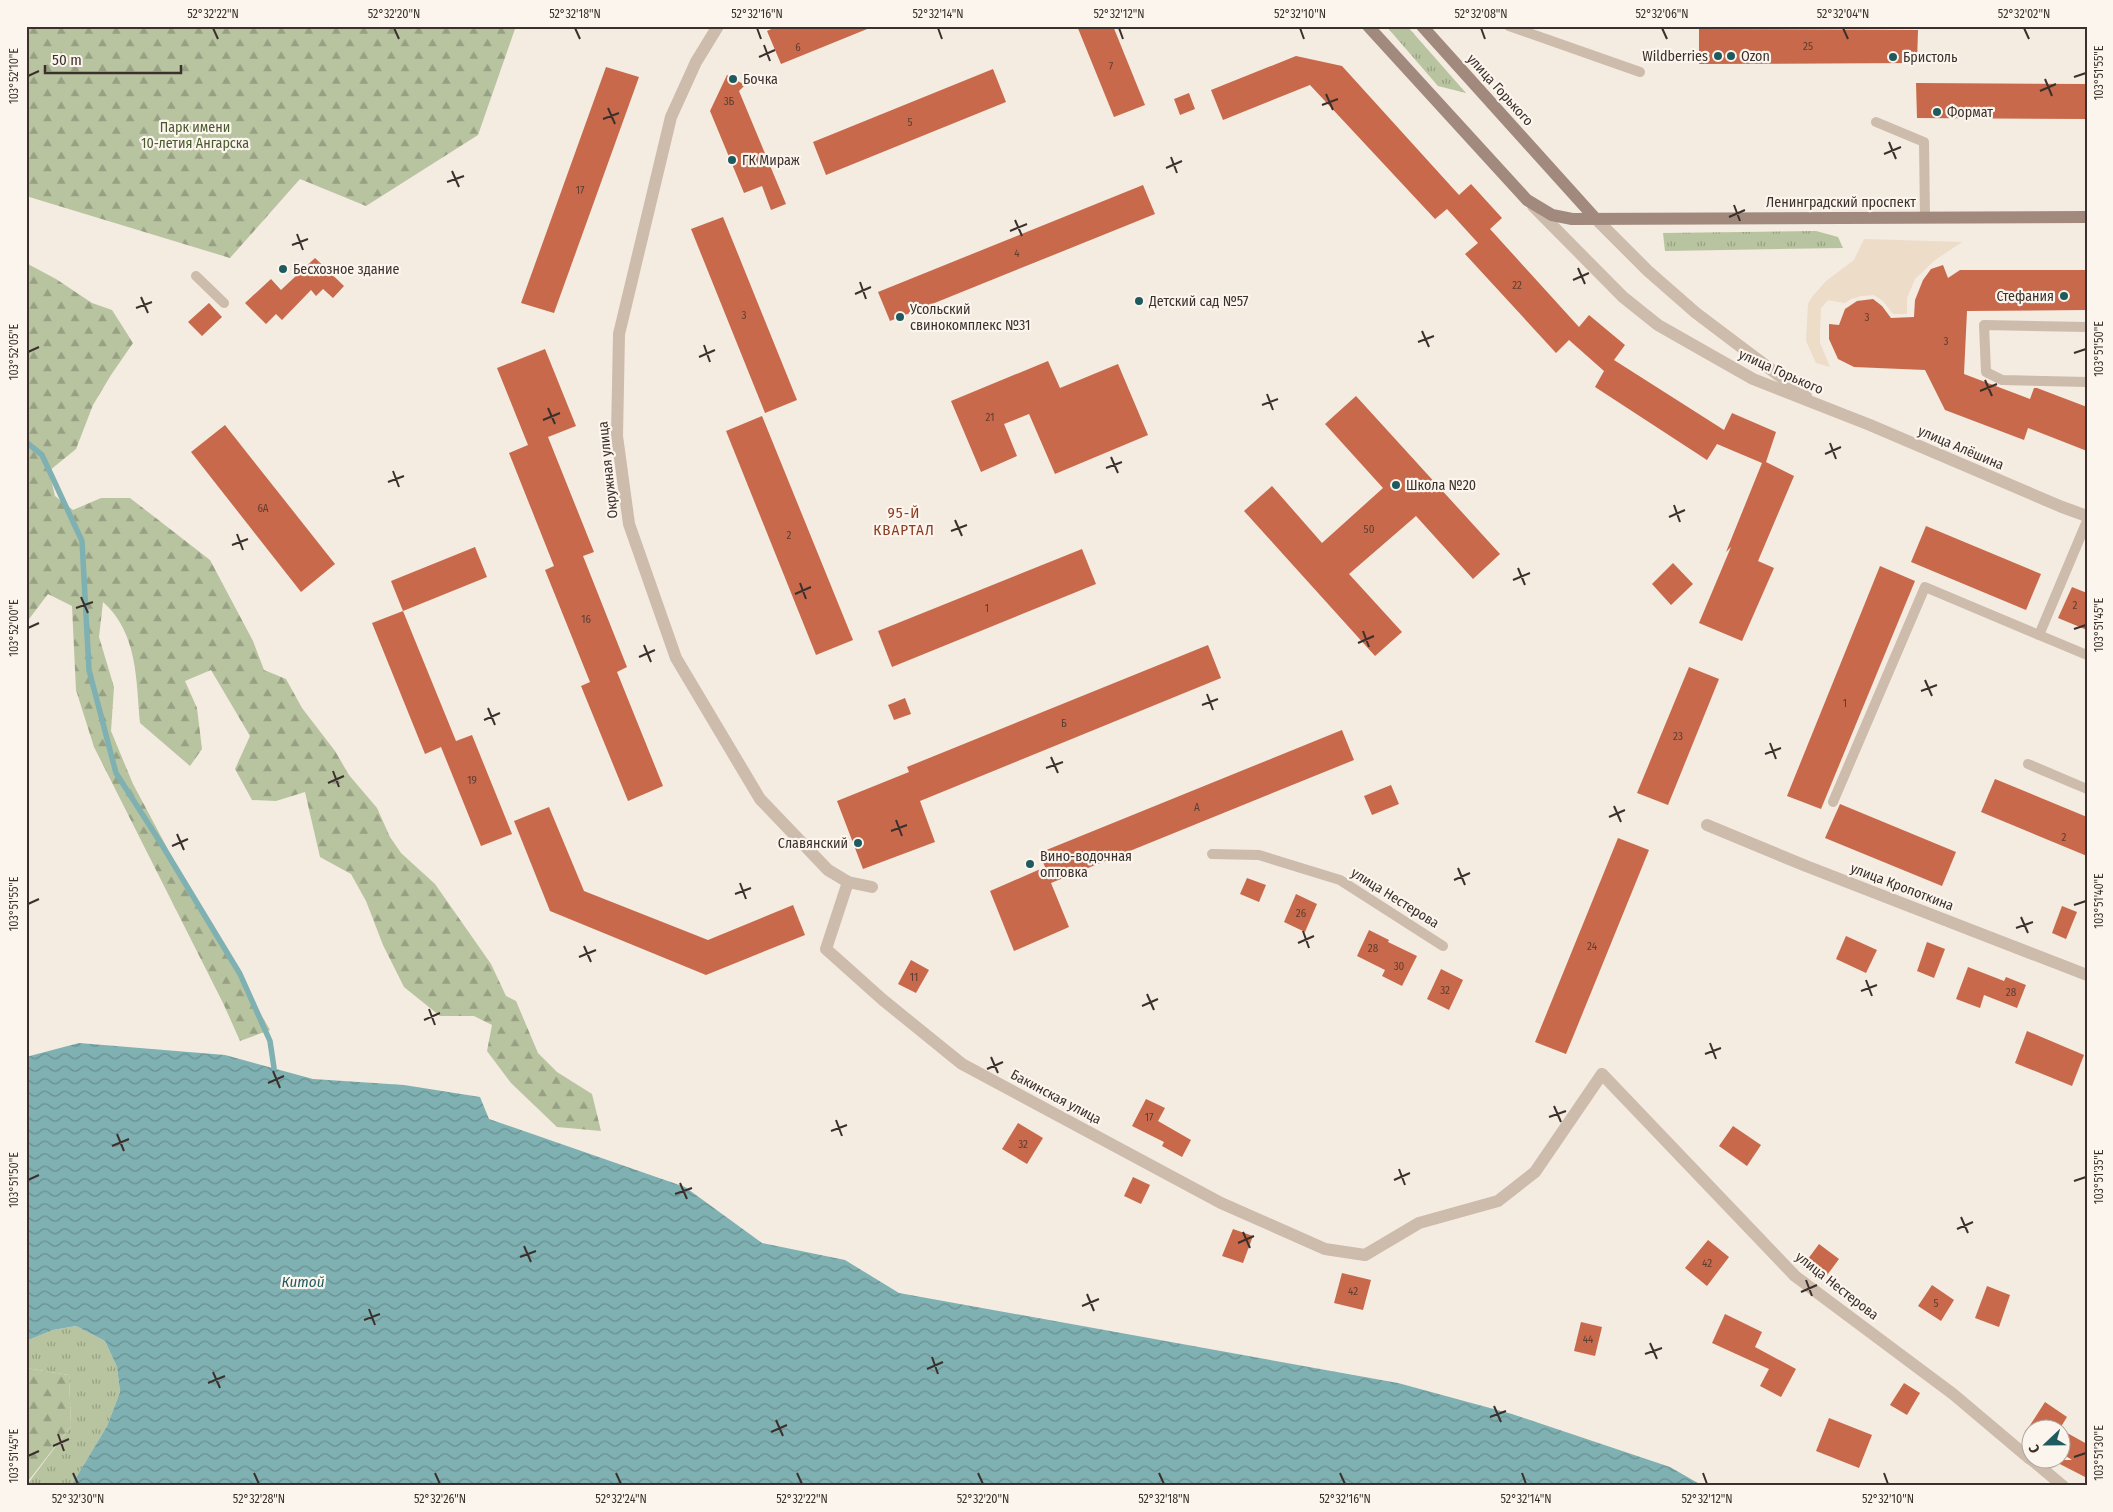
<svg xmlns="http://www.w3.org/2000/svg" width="2113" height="1512" font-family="'Fira Sans Condensed',sans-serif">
<defs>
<pattern id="grass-tufts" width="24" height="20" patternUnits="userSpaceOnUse" patternTransform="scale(1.25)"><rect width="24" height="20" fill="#b8c4a0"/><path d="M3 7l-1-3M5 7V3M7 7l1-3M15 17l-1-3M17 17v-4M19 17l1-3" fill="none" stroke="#97a083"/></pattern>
<pattern id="forest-firs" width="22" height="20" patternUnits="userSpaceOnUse" patternTransform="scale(1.25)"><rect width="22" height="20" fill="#b8c4a0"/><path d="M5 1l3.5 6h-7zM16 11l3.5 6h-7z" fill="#97a083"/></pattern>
<pattern id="water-waves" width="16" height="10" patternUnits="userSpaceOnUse" patternTransform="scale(1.25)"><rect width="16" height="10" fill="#7fb0b2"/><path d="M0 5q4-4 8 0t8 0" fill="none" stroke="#699091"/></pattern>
</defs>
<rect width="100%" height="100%" fill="#f4ebe1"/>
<g fill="url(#grass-tufts)">
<polygon points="1386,26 1407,26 1466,93 1438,86"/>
<polygon points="1816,231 1838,237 1843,248 1665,251 1663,233"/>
<polygon points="76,1326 105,1341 117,1367 120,1392 107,1426 71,1486 26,1486 71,1426 69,1375 26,1368 26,1341 53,1330"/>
</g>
<g fill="url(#forest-firs)">
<polygon points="26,26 516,26 478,135 366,206 300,179 230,258 26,196"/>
<path d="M26 263 56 279 92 303 112 310 133 343 111 375 93 405 76 449 49 471 55 496 73 510 101 498H130L210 560 253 641 264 670 286 679 302 708 335 751 349 775 377 808 390 837 401 853 435 884 491 964 506 996 516 1001 538 1053 557 1072 592 1094 601 1131 557 1127 511 1083 487 1051 492 1025 474 1016H440L404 987 383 945 366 901 351 874 320 857 305 792 276 801 252 800 235 769 250 736 211 670 185 681 197 708 202 749 190 766 140 723C136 680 138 633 103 602L99 637 114 687 111 731 133 784 203 915 270 1030 240 1041 224 1005 94 747 76 690 72 606 48 594 26 623Z"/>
<polygon points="26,1368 69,1375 71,1426 26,1484"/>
</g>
<polygon fill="#ecdcc8" points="1864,239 1962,242 1935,260 1915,279 1907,298 1907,314 1893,314 1883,301 1874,295 1861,296 1851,299 1845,303 1828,300 1821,308 1820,331 1820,343 1830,367 1816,363 1806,341 1808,304 1812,297 1826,281 1854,260"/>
<polygon fill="url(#water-waves)" points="79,1043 225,1055 313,1079 404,1085 480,1097 489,1119 685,1187 762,1243 845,1260 899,1293 1398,1383 1512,1414 1670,1467 1703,1486 71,1486 107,1426 120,1392 117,1367 105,1341 76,1326 53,1330 26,1341 26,1057"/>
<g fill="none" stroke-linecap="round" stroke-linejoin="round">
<polyline stroke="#7fb0b2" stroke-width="5.5" points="26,442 42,455 82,541 89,670 116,773 162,845 240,974 270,1041 274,1068"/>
</g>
<g fill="#c8694b">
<polygon points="778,26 872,26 872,27 781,64 767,31"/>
<polygon points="1077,26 1113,26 1145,105 1114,117"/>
<polygon points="1699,29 1918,30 1917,63 1699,64"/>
<polygon points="1296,56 1342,66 1459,195 1471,184 1502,218 1490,229 1579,327 1589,315 1625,345 1614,360 1724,430 1732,413 1776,432 1766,462 1794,476 1758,561 1774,568 1742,641 1699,623 1731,547 1726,552 1762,463 1717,444 1707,460 1595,387 1604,371 1569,340 1556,353 1465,254 1478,243 1447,209 1435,219 1310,85 1223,120 1211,90"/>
<polygon points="606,67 639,77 554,313 521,303"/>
<polygon points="993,69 1006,102 826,175 813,142"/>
<polygon points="727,75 745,85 739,91 786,204 771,210 762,186 744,193 710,111"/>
<polygon points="1916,83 2087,84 2087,119 1917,118"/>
<polygon points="1189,93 1195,109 1180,115 1174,99"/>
<polygon points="1143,185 1155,214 890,321 878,292"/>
<polygon points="723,217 797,400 765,413 691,229"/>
<polygon points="315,258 344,286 333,298 323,289 316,296 311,290 282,320 276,314 266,324 245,303 271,279 281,290"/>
<polygon points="1943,265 1948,278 1960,270 2087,270 2087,310 1967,311 1964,374 2030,399 2034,388 2037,388 2087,407 2087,451 2028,428 2024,440 1945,410 1925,370 1854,367 1838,359 1829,339 1829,324 1839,325 1845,309 1857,301 1873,299 1882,306 1891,318 1914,317 1915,300 1923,280 1931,269"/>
<polygon points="209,303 222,317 202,336 188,322"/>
<polygon points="545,349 576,426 548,437 594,552 583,556 627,667 617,672 663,786 628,801 581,686 590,682 545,570 554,566 509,453 528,445 497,368"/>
<polygon points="1048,361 1060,388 1118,364 1148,435 1055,474 1029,414 1004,424 1017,456 981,472 951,401"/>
<polygon points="1356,396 1500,554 1473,579 1416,516 1349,574 1402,632 1375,656 1244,511 1272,486 1322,543 1383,488 1325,424"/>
<polygon points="762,416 853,640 816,655 726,431"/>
<polygon points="225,425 335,564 301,592 191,452"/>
<polygon points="1926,526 2041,574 2026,610 1911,562"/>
<polygon points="475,547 487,577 403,611 456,741 472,735 512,834 481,846 441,747 425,754 372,623 403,611 391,581"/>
<polygon points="1082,549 1096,584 892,667 878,631"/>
<polygon points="1673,563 1693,584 1671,605 1652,584"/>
<polygon points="1880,566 1915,581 1821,809 1787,796"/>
<polygon points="2072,587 2087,593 2087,630 2058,618"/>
<polygon points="1208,645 1221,678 920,801 935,842 863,869 837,801 909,772 907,767"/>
<polygon points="1689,667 1719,679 1668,805 1637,793"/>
<polygon points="905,698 911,714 894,720 888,705"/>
<polygon points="1342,730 1354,760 1051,883 1069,927 1014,951 990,891 1045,867 1039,853"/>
<polygon points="1995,779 2087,817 2087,856 1981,812"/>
<polygon points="1391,785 1399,804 1372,815 1364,796"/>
<polygon points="1840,804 1956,852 1942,886 1825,838"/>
<polygon points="549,807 584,891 708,940 793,905 805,935 706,975 550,911 514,821"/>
<polygon points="1618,838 1649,850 1566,1054 1535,1042"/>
<polygon points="1247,878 1266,885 1259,902 1240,894"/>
<polygon points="1296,894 1317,904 1305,932 1284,922"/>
<polygon points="2062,906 2077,912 2066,939 2052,933"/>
<polygon points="1369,930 1389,940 1388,942 1417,956 1402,986 1382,976 1385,970 1357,956"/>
<polygon points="1846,936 1877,950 1866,973 1836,959"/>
<polygon points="1927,942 1945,949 1934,978 1917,971"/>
<polygon points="911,960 929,970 916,993 898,984"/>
<polygon points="1968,967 2004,981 2006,977 2026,985 2017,1008 1984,995 1980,1008 1956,999"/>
<polygon points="1441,969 1463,980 1449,1010 1427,999"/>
<polygon points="2027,1031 2084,1055 2072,1086 2015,1063"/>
<polygon points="1146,1099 1165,1108 1158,1121 1191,1140 1182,1157 1162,1146 1164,1142 1132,1126"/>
<polygon points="1018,1123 1043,1138 1027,1164 1002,1149"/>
<polygon points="1733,1126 1761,1145 1747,1166 1719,1146"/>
<polygon points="1133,1177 1150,1185 1141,1204 1124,1196"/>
<polygon points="1233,1229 1253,1236 1243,1263 1222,1256"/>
<polygon points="1708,1240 1729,1257 1707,1286 1685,1268"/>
<polygon points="1819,1244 1839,1259 1822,1282 1802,1267"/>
<polygon points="1342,1273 1371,1280 1363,1310 1334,1303"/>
<polygon points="1932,1285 1954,1300 1941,1321 1918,1306"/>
<polygon points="1987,1286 2010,1295 1999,1327 1975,1318"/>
<polygon points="1725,1314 1762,1332 1755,1347 1796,1369 1781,1397 1760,1386 1769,1369 1712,1343"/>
<polygon points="1581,1322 1602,1327 1595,1356 1574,1351"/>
<polygon points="1904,1383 1920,1393 1907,1415 1890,1405"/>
<polygon points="2045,1402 2067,1417 2059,1430 2027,1430"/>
<polygon points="1829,1418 1872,1435 1859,1468 1816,1451"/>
<polygon points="2060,1429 2087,1444 2087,1478 2052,1460 2072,1460 2060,1452"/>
</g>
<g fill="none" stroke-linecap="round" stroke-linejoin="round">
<g stroke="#cdbbac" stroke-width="10">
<polyline points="1509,26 1640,72"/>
<polyline points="1876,122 1924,142 1925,217"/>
<polyline points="196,276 224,303"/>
<polyline points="2087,327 1984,325 1986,372 2002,380 2087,382"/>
<polyline points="2087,521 2039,635 2087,655"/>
<polyline points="2028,764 2087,789"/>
<polyline points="1833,802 1925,587 2039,635"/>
<polyline points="1212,854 1259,855 1340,880 1443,946"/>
</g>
<g stroke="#cdbbac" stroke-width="12">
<polyline points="718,26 696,62 671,117 619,334 617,436 629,524 676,658 760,799 828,870 848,882 872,887"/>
<polyline points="1707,825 1806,866 2087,975"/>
<polyline points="848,882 826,949 883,1000 962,1064 1221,1203 1325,1249 1365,1255 1419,1223 1498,1201 1535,1172 1602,1074 1795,1276 1953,1394 2030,1459"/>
<polyline points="2032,1460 2063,1486"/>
</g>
<g stroke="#cdbbac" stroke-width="12">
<polyline points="1533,206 1623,297 1658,325 1753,379 1870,425 2062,507 2087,516"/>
<polyline points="1595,218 1648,271 1696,313 1806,396"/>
</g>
<g stroke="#a18a7d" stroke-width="12">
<polyline points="1368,26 1527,200 1552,215 1572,219 2087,217"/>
<polyline points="1422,26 1595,218"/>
</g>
</g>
<path fill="none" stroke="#3b302b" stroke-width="2" d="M213 28 218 39M394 28 399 39M575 28 580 39M757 28 761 39M938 28 942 39M1119 28 1123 39M1300 28 1304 39M1481 28 1485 39M1662 28 1667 39M1843 28 1848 39M2024 28 2029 39M764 45 770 61M759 57 775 50M28 76 39 71M2074 77 2086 73M2045 79 2052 96M2040 91 2056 84M1326 94 1333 110M1322 105 1338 99M608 108 615 124M603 119 619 113M1889 142 1896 159M1884 154 1901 147M1171 157 1177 173M1166 168 1182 161M452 171 459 187M447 182 464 176M1734 205 1740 221M1729 217 1745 210M1015 220 1022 236M1010 231 1027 224M297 234 303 250M292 245 308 239M1578 268 1585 284M1573 280 1589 273M860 282 866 299M855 294 871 287M141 297 148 313M136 308 152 302M1422 331 1429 347M1418 342 1434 336M704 345 710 362M28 352 39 347M2074 353 2086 349M699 357 715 350M1985 380 1992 396M1980 391 1997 384M1267 394 1273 410M1262 405 1278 399M548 408 555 424M543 420 560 413M1830 443 1836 459M1825 454 1841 447M1111 457 1118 473M1106 468 1122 462M393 471 399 487M388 482 404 476M1674 505 1680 522M1669 517 1685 510M955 520 962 536M951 531 967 525M237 534 243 550M232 545 248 539M1518 568 1525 585M1513 580 1530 573M800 583 806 599M795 594 811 587M81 597 88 613M76 608 93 602M28 628 39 623M2074 629 2086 625M1363 631 1369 647M1358 643 1374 636M644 645 651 662M639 657 655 650M1925 680 1932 696M1921 691 1937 685M1207 694 1213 710M1202 705 1218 699M488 708 495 725M484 720 500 713M1770 743 1776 759M1765 754 1781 748M1051 757 1058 773M1046 768 1063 762M333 771 339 787M328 783 344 776M1614 806 1621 822M1609 817 1625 810M896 820 902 836M891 831 907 825M177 834 184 850M172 846 188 839M1458 868 1465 885M1454 880 1470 873M740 883 746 899M735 894 751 888M28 904 39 899M2074 905 2086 901M2021 917 2028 933M2016 928 2033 922M1303 931 1309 948M1298 943 1314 936M584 946 591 962M579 957 596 950M1866 980 1872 996M1861 991 1877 985M1147 994 1154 1010M1142 1006 1158 999M429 1009 435 1025M424 1020 440 1013M1710 1043 1716 1059M1705 1054 1721 1048M991 1057 998 1073M987 1069 1003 1062M273 1071 280 1088M268 1083 284 1076M1554 1106 1561 1122M1549 1117 1566 1111M836 1120 842 1136M831 1131 847 1125M117 1134 124 1151M112 1146 129 1139M1399 1169 1405 1185M28 1180 39 1175M1394 1180 1410 1173M2074 1181 2086 1177M680 1183 687 1199M675 1194 692 1188M1961 1217 1968 1233M1957 1229 1973 1222M1243 1232 1250 1248M1238 1243 1254 1236M524 1246 531 1262M520 1257 536 1251M1806 1280 1812 1296M1801 1292 1817 1285M1087 1294 1094 1311M1082 1306 1099 1299M369 1309 375 1325M364 1320 380 1314M1650 1343 1657 1359M1645 1354 1662 1348M932 1357 938 1374M927 1369 943 1362M213 1372 220 1388M208 1383 225 1376M1494 1406 1501 1422M1490 1417 1506 1411M776 1420 783 1436M771 1432 787 1425M58 1434 64 1451M53 1446 69 1439M28 1456 39 1451M2074 1457 2086 1453M73 1473 78 1484M254 1473 259 1484M435 1473 440 1484M616 1473 621 1484M797 1473 802 1484M978 1473 983 1484M1159 1473 1164 1484M1340 1473 1345 1484M1522 1473 1526 1484M1703 1473 1707 1484M1884 1473 1888 1484"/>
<g fill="#1f5a5e" stroke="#fbf5ee" stroke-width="2">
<circle cx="1718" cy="56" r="5"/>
<circle cx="1731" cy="56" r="5"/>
<circle cx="1893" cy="57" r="5"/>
<circle cx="733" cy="79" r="5"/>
<circle cx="1937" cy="112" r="5"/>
<circle cx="732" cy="160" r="5"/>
<circle cx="283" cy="269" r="5"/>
<circle cx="2064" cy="296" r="5"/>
<circle cx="1139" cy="301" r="5"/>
<circle cx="900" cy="317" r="5"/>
<circle cx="1396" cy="485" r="5"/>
<circle cx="858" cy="843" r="5"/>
<circle cx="1030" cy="864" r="5"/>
</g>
<g text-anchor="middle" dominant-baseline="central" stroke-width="4.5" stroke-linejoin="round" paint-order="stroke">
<g font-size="11" fill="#5e3e33">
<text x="1808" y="46">25</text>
<text x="798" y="47">6</text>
<text x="1111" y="66">7</text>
<text x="729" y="101">3Б</text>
<text x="910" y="122">5</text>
<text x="580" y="190">17</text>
<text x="1017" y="253">4</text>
<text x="1517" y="285">22</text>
<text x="744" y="315">3</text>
<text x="1867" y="317">3</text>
<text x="1946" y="341">3</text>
<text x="990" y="417">21</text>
<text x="263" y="508">6А</text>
<text x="1369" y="529">50</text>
<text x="789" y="535">2</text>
<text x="2075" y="605">2</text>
<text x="987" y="608">1</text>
<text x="586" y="619">16</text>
<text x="1845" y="703">1</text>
<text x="1064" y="723">Б</text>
<text x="1678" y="736">23</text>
<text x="472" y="780">19</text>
<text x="1197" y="807">А</text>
<text x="2064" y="837">2</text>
<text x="1301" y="913">26</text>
<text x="1592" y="946">24</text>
<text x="1373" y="948">28</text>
<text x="1399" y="966">30</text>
<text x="914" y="977">11</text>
<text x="1445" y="990">32</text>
<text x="2011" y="992">28</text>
<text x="1149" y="1117">17</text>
<text x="1023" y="1144">32</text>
<text x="1707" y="1263">42</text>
<text x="1353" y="1291">42</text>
<text x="1936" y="1303">5</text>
<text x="1588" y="1339">44</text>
</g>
<g font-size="14" fill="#3b302b" stroke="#fbf5ee" text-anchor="start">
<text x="1708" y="56" text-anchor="end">Wildberries</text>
<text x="1741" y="56">Ozon</text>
<text x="1903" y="57">Бристоль</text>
<text x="743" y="79">Бочка</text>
<text x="1947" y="112">Формат</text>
<text x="742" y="160">ГК Мираж</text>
<text x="293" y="269">Бесхозное здание</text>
<text x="2054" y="296" text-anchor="end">Стефания</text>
<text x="1149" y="301">Детский сад №57</text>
<text x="910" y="309">Усольский<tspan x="910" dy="16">свинокомплекс №31</tspan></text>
<text x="1406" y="485">Школа №20</text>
<text x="848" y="843" text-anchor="end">Славянский</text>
<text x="1040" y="856">Вино-водочная<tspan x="1040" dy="16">оптовка</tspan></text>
</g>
<g font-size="14" fill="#3b302b" stroke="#fbf5ee">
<text transform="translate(1500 90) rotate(48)">улица Горького</text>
<text x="1841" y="202">Ленинградский проспект</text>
<text transform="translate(1781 372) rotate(24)">улица Горького</text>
<text transform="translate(1961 448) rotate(23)">улица Алёшина</text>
<text transform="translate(608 470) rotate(-96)">Окружная улица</text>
<text transform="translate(1902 887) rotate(21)">улица Кропоткина</text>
<text transform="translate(1395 898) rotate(32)">улица Нестерова</text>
<text transform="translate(1056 1097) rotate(28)">Бакинская улица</text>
<text transform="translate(1837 1286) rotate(38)">улица Нестерова</text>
</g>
<g font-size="14" fill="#4a5a2e" stroke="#fbf5ee">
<text x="195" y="127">Парк имени<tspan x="195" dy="16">10-летия Ангарска</tspan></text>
</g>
<g font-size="15" letter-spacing="1" fill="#8c3b22" stroke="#fbf5ee">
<text x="904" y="513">95-Й<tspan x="904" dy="17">КВАРТАЛ</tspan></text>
</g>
<g font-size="15" font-style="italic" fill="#1f5a5e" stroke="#fbf5ee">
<text x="303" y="1282">Китой</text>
</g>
</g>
<rect width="2113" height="1512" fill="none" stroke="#fbf5ee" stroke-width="55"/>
<g transform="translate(2046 1444) rotate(248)"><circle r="24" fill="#fbf5ee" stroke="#aea6a0"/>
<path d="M0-4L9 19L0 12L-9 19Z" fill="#1f5a5e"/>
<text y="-8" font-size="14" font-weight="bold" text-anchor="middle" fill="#3b302b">С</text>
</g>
<path d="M45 65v8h136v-8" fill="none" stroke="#3b302b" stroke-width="2.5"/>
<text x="52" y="65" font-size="15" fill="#3b302b" stroke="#fbf5ee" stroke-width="4" paint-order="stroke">50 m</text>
<rect x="28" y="28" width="2058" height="1456" fill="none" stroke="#3b302b" stroke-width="2"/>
<g font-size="12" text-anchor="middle" fill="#3b302b">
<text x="213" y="18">52°32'22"N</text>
<text x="394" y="18">52°32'20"N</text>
<text x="575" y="18">52°32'18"N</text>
<text x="757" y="18">52°32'16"N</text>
<text x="938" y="18">52°32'14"N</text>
<text x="1119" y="18">52°32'12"N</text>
<text x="1300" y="18">52°32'10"N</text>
<text x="1481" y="18">52°32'08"N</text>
<text x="1662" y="18">52°32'06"N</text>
<text x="1843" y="18">52°32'04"N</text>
<text x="2024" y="18">52°32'02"N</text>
<text transform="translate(2099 73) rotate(-90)" y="4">103°51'55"E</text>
<text transform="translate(14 76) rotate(-90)" y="4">103°52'10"E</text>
<text transform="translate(2099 349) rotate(-90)" y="4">103°51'50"E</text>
<text transform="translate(14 352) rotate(-90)" y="4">103°52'05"E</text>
<text transform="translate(2099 625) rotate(-90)" y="4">103°51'45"E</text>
<text transform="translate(14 628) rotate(-90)" y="4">103°52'00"E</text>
<text transform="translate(2099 901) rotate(-90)" y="4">103°51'40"E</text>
<text transform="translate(14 904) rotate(-90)" y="4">103°51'55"E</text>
<text transform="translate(2099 1177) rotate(-90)" y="4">103°51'35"E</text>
<text transform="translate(14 1180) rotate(-90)" y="4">103°51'50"E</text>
<text transform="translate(2099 1453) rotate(-90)" y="4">103°51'30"E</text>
<text transform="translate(14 1456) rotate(-90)" y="4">103°51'45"E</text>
<text x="78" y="1503">52°32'30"N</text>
<text x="259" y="1503">52°32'28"N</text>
<text x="440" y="1503">52°32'26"N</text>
<text x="621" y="1503">52°32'24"N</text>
<text x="802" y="1503">52°32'22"N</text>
<text x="983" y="1503">52°32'20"N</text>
<text x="1164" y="1503">52°32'18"N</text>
<text x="1345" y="1503">52°32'16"N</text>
<text x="1526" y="1503">52°32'14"N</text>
<text x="1707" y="1503">52°32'12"N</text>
<text x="1888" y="1503">52°32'10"N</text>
</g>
</svg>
